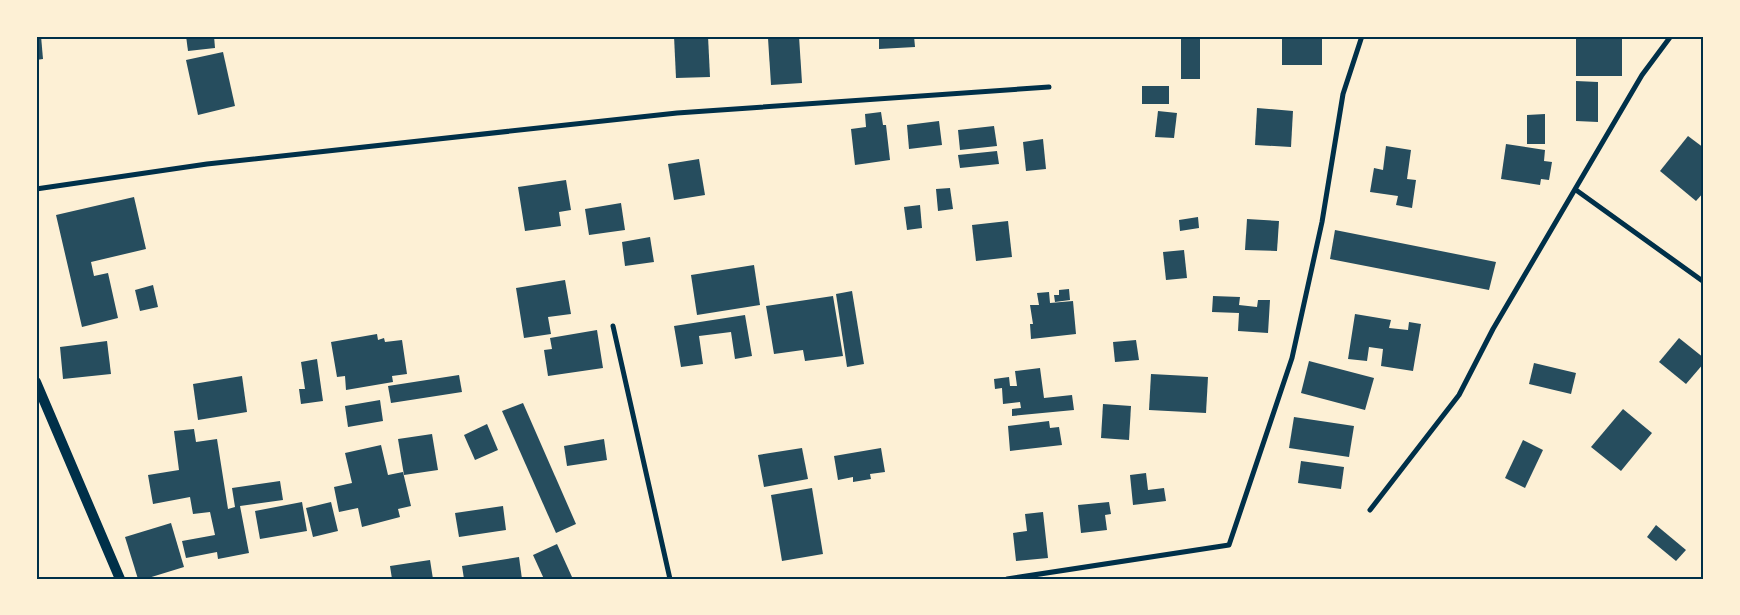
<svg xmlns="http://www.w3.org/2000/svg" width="1740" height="615" font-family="'IBM Plex Serif',serif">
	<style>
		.building { fill: #264d5e }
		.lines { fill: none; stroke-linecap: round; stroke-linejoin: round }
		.minor { stroke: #003049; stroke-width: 5 }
		.secondary { stroke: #003049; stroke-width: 10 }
		.neatline { fill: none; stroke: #003049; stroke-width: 2 }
	</style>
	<rect width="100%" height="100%" fill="#fdf0d5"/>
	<g class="building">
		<path d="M 36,36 L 41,36 L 43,59 L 36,60 Z"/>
		<path d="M 186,36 L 214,36 L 215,48 L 188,51 Z"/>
		<path d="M 674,36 L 708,36 L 710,77 L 676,78 Z"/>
		<path d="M 799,36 L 802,83 L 771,85 L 768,38 Z"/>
		<path d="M 879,36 L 914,36 L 915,47 L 879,49 Z"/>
		<rect x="1181" y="36" width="19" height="43"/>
		<path d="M 1322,36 L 1322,65 L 1282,65 L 1282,37 Z"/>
		<rect x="1576" y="36" width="46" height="40"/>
		<path d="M 223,52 L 235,106 L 198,115 L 186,60 Z"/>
		<path d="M 1576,81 L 1598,82 L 1598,122 L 1576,121 Z"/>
		<rect x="1142" y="86" width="27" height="18"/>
		<path d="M 1257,108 L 1293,111 L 1291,147 L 1255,145 Z"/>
		<path d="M 1158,111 L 1177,113 L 1174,138 L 1155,137 Z"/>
		<path d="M 881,112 L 883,125 L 886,125 L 890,160 L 855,165 L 851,129 L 866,127 L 865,114 Z"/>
		<path d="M 1545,114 L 1545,144 L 1527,144 L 1527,115 Z"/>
		<path d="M 939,121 L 942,145 L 909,149 L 907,125 Z"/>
		<path d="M 994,126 L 997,146 L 960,150 L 958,130 Z"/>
		<path d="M 1688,136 L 1704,148 L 1704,192 L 1696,201 L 1660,171 Z"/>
		<path d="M 1043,139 L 1046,169 L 1026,171 L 1023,142 Z"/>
		<path d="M 1506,144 L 1545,150 L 1544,161 L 1552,162 L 1549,180 L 1541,179 L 1540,185 L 1501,179 Z"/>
		<path d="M 1386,146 L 1411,150 L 1407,179 L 1416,180 L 1412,208 L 1396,205 L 1398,196 L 1370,192 L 1374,168 L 1383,170 Z"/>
		<path d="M 997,151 L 999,164 L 960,168 L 958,155 Z"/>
		<path d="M 699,159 L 705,195 L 674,200 L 668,164 Z"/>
		<path d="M 566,180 L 571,210 L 559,212 L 561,226 L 525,231 L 518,187 Z"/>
		<path d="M 950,188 L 953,209 L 938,211 L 936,189 Z"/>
		<path d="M 134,197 L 146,249 L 91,262 L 94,276 L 108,273 L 118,318 L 82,327 L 56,215 Z"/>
		<path d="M 621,203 L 625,230 L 589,235 L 585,209 Z"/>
		<path d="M 920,205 L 922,228 L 907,230 L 904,207 Z"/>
		<path d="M 1198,217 L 1199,228 L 1180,231 L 1179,220 Z"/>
		<path d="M 1247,219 L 1279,221 L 1277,251 L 1245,250 Z"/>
		<path d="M 1008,221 L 1012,257 L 976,261 L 972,225 Z"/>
		<path d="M 1335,230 L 1496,262 L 1489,290 L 1330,259 Z"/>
		<path d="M 650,237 L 654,262 L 625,266 L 622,242 Z"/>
		<path d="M 1184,250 L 1187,278 L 1166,280 L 1163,252 Z"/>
		<path d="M 754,265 L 760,305 L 697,315 L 691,275 Z"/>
		<path d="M 565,280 L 571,314 L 548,317 L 551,334 L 524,338 L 516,288 Z"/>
		<path d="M 153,285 L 158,307 L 140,311 L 135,290 Z"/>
		<path d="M 1069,289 L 1070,300 L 1055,302 L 1054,295 L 1059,295 L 1059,290 Z"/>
		<path d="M 852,291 L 864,364 L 847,367 L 836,294 Z"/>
		<path d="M 1049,292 L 1050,303 L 1073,301 L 1076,334 L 1031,339 L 1030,324 L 1033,324 L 1030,305 L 1039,305 L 1037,293 Z"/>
		<path d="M 833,296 L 843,356 L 805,361 L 803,350 L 774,354 L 766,306 Z"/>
		<path d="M 1213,296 L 1240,297 L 1239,305 L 1257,307 L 1258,300 L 1270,300 L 1268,333 L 1238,331 L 1239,313 L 1212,312 Z"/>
		<path d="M 1355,314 L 1391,320 L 1389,328 L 1408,330 L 1409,322 L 1421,324 L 1413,371 L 1381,366 L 1383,349 L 1369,347 L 1367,361 L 1348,359 Z"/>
		<path d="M 745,315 L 752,356 L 735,359 L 731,332 L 699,336 L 703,364 L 681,367 L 674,326 Z"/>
		<path d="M 597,330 L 603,368 L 548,376 L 544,350 L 552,349 L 550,338 Z"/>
		<path d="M 377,334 L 378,340 L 384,338 L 385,342 L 402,340 L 407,374 L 392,376 L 393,382 L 346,390 L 345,376 L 337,377 L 331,342 Z"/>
		<path d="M 1679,338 L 1704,358 L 1704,363 L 1686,384 L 1659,362 Z"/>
		<path d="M 1136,340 L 1139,360 L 1115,362 L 1113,342 Z"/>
		<path d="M 107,341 L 111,374 L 63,379 L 60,347 Z"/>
		<path d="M 317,359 L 323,401 L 301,404 L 299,389 L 305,389 L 301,362 Z"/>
		<path d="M 1309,361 L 1374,378 L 1365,410 L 1301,393 Z"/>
		<path d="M 1534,363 L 1576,373 L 1571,394 L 1529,384 Z"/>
		<path d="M 1040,368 L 1044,398 L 1072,395 L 1074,410 L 1012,416 L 1012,409 L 1021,408 L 1020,402 L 1003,404 L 1002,388 L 995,389 L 994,379 L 1009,377 L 1010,386 L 1017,386 L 1015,371 Z"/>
		<path d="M 1151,374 L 1208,377 L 1206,413 L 1149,410 Z"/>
		<path d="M 459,375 L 462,392 L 391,403 L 388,386 Z"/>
		<path d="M 242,376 L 247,412 L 198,420 L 193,384 Z"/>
		<path d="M 380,400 L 383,421 L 348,427 L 345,406 Z"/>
		<path d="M 523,403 L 576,524 L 556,533 L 502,411 Z"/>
		<path d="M 1103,404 L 1131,406 L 1129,440 L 1101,438 Z"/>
		<path d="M 1623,409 L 1652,433 L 1621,471 L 1591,447 Z"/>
		<path d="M 1294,417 L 1354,426 L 1349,457 L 1289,448 Z"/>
		<path d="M 1049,421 L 1050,428 L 1059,427 L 1062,445 L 1010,451 L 1008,426 Z"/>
		<path d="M 487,424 L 498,450 L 475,460 L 464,435 Z"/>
		<path d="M 194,429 L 196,442 L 217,439 L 228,509 L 235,507 L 232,488 L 280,481 L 283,500 L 240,506 L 249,553 L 218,559 L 217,552 L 186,558 L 182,541 L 215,535 L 210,512 L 193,514 L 190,497 L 153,504 L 148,475 L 179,470 L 174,431 Z"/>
		<path d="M 432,434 L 438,470 L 404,475 L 398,439 Z"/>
		<path d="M 604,439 L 607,460 L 567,466 L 564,446 Z"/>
		<path d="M 1523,440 L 1543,450 L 1525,488 L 1505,478 Z"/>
		<path d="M 381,445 L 388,475 L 403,472 L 411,506 L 398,509 L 400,517 L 362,527 L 358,508 L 339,512 L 334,487 L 352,483 L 345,453 Z"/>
		<path d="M 802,448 L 808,479 L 764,487 L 758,455 Z"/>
		<path d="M 881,448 L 885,472 L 870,474 L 871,479 L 853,482 L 853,477 L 838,480 L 834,456 Z"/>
		<path d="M 1301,461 L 1344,467 L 1341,489 L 1298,483 Z"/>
		<path d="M 1146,473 L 1148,490 L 1164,488 L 1166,501 L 1133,505 L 1130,475 Z"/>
		<path d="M 812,488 L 823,554 L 782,561 L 771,495 Z"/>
		<path d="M 302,502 L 307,531 L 260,539 L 255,511 Z"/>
		<path d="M 331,502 L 338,531 L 313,537 L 306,508 Z"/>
		<path d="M 1109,502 L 1111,514 L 1105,515 L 1107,530 L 1081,533 L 1078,505 Z"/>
		<path d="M 503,506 L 506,530 L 459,537 L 455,513 Z"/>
		<path d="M 1043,512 L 1048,558 L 1016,561 L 1013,533 L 1027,531 L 1025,514 Z"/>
		<path d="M 171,523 L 184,567 L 145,579 L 138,579 L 125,537 Z"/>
		<path d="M 1656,525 L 1686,550 L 1676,561 L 1647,537 Z"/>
		<path d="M 557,544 L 572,577 L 569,579 L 544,579 L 533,555 Z"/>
		<path d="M 519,557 L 522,579 L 464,579 L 462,566 Z"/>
		<path d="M 430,560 L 433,579 L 392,579 L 390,566 Z"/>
	</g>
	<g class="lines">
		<g class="minor">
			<path d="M 36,189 L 207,164 L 677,113 L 1049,87"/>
			<path d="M 1576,190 L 1704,282"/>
			<path d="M 613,326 L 670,579"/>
			<path d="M 1370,510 L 1459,395 L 1493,329 L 1642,75 L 1671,36"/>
			<path d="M 1007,579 L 1229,545 L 1292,358 L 1322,222 L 1343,94 L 1362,36"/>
		</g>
		<path class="secondary" d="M 36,382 L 120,579"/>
	</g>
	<rect width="1740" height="615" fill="none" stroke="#fdf0d5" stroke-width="75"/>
	<rect x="38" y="38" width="1664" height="540" class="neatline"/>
</svg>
